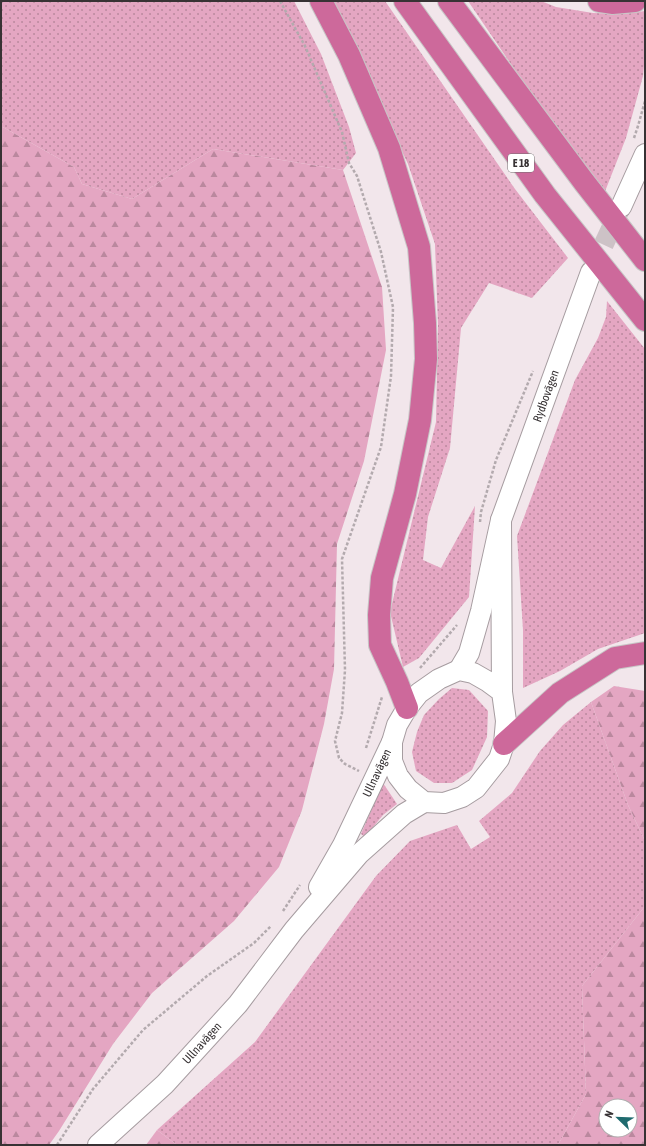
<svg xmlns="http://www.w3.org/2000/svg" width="646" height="1146" font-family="'Asap Condensed',sans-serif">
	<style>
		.grass { fill: url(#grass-dots) }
		.forest { fill: url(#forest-firs); fill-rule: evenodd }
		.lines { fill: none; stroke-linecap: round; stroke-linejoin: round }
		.minor-tunnel { stroke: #cdc2c6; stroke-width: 20; stroke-dasharray: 20 10; stroke-linecap: butt }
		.minor-casing { stroke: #a69ca0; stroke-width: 22 }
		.highway-casing { stroke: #c7c6c6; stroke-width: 24 }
		.path { stroke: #b3aaae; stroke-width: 2.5; stroke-dasharray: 3 2; stroke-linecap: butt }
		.minor { stroke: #fff; stroke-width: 20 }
		.highway { stroke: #cd699b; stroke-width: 22 }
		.labels { text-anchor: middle; stroke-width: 3.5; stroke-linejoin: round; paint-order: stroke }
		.shield { fill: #fff; stroke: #737071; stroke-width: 1 }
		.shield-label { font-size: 11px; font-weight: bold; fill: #373234 }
		.street-label { font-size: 12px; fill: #373234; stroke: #fff }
	</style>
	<defs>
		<pattern id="grass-dots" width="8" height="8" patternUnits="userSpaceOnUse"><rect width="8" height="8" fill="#e4a6c2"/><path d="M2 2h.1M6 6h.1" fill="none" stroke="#ba889e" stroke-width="1.8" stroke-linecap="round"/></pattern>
		<pattern id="forest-firs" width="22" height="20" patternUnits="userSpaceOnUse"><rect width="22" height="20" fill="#e4a6c2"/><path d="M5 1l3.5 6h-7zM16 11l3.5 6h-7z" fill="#ba889e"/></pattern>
	</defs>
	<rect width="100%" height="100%" fill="#f2e6eb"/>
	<g class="grass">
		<path d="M 1,1 L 294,1 L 321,54 L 349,127 L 356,153 L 343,170 L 213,149 L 132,199 L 82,184 L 74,167 L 1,126 Z"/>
		<path d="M 330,1 L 385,1 L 515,189 L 568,258 L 532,298 L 489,283 L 461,328 L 450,448 L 428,517 L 423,560 L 441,568 L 475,506 L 469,597 L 419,658 L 403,667 L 390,612 L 436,422 L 438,325 L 435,244 L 408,164 Z"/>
		<path d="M 468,1 L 541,1 L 556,7 L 593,13 L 623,14 L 645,11 L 645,55 L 643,76 L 626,138 L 604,194 L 545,114 Z"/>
		<path d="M 607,301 L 645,349 L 645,633 L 598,649 L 560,671 L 523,688 L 523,630 L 517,536 L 575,380 L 598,338 L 606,317 Z"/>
		<path d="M 452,688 L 469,690 L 488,711 L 487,737 L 472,770 L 452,783 L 434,783 L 416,771 L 412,752 L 417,732 L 424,715 L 439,699 Z"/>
		<path d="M 591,702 L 628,805 L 645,841 L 645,906 L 582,986 L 586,1094 L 558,1145 L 177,1145 L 157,1130 L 255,1042 L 376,876 L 410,841 L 457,825 L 471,849 L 490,837 L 479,821 L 512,793 L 540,751 L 563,725 Z"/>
		<path d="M 383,783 L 397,804 L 383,815 L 365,837 L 361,834 Z"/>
	</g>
	<g class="forest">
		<path d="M 1,126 L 74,167 L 82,184 L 132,199 L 213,149 L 343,170 L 382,287 L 386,350 L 364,461 L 337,544 L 334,669 L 324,724 L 302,810 L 279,867 L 234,921 L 152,993 L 113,1044 L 59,1131 L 49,1145 L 1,1145 Z"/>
		<path d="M 614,686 L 645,691 L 645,841 L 628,805 L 591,702 Z"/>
		<path d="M 645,906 L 645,1145 L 558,1145 L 586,1094 L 582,986 ZM 606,1106 L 630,1106 L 630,1130 L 606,1130 Z"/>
		<path d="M 157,1130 L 177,1145 L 146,1145 Z"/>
	</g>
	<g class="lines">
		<path class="minor-tunnel" d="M 591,272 L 621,207"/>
		<g class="minor-casing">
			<g id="minor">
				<path d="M 621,207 L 645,154"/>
				<path d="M 501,520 L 502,692 L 506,721 L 504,744 L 499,759 L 476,788 L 462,797 L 444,803 L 424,802 L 408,789 L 398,776 L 392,761 L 392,742 L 397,725 L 407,708 L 419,693 L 439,679 L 459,670 L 473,673 L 487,681 L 502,692"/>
				<path d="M 459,670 L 469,653 L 481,611 L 501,520 L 591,272"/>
				<path d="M 319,887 L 343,845 L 392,742"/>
				<path d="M 98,1145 L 165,1084 L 238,1004 L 294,930 L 359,854 L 404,814 L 424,802"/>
			</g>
		</g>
		<g class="highway-casing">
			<g id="highway">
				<path d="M 321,1 L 349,55 L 389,148 L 419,247 L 425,323 L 426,359 L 420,420 L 405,494 L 382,578 L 379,615 L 380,645 L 397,682 L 407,708"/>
				<path d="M 405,1 L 545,195 L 645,320"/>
				<path d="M 449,1 L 584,182 L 645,260"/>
				<path d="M 599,1 L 612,3 L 635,1"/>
				<path d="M 504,744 L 560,693 L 615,658 L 645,653"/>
			</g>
		</g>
		<g class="path">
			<path d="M 280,1 L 305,46 L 342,132 L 349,163 L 357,176 L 381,252 L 393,307 L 391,376 L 381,447 L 342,559 L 345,670 L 342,713 L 335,741 L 339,758 L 345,764 L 359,771"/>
			<path d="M 634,138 L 638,126 L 645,101"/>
			<path d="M 480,522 L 481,512 L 496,460 L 533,371"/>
			<path d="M 420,668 L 457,625"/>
			<path d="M 366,748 L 382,697"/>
			<path d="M 283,911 L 300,885"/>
			<path d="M 57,1145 L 93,1089 L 143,1030 L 207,976 L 254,943 L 271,926"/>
		</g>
		<use href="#minor" class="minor"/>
		<use href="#highway" class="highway"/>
	</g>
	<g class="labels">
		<rect class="shield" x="508" y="154" width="26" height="18" rx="3"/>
		<g class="shield-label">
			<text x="521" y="167">E 18</text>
		</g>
		<g class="street-label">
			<text transform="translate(546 396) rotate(-70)" y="4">Rydbovägen</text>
			<text transform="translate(377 773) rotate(-65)" y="4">Ullnavägen</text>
			<text transform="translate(202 1043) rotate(-48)" y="4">Ullnavägen</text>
		</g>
	</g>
	<rect width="646" height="1146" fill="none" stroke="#373234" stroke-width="4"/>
	<g transform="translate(618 1118) rotate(293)"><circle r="19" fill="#ffffff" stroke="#afadae"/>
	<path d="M0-3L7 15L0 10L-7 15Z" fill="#1f6b6f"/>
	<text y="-6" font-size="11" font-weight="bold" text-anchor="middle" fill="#373234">N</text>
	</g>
</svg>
